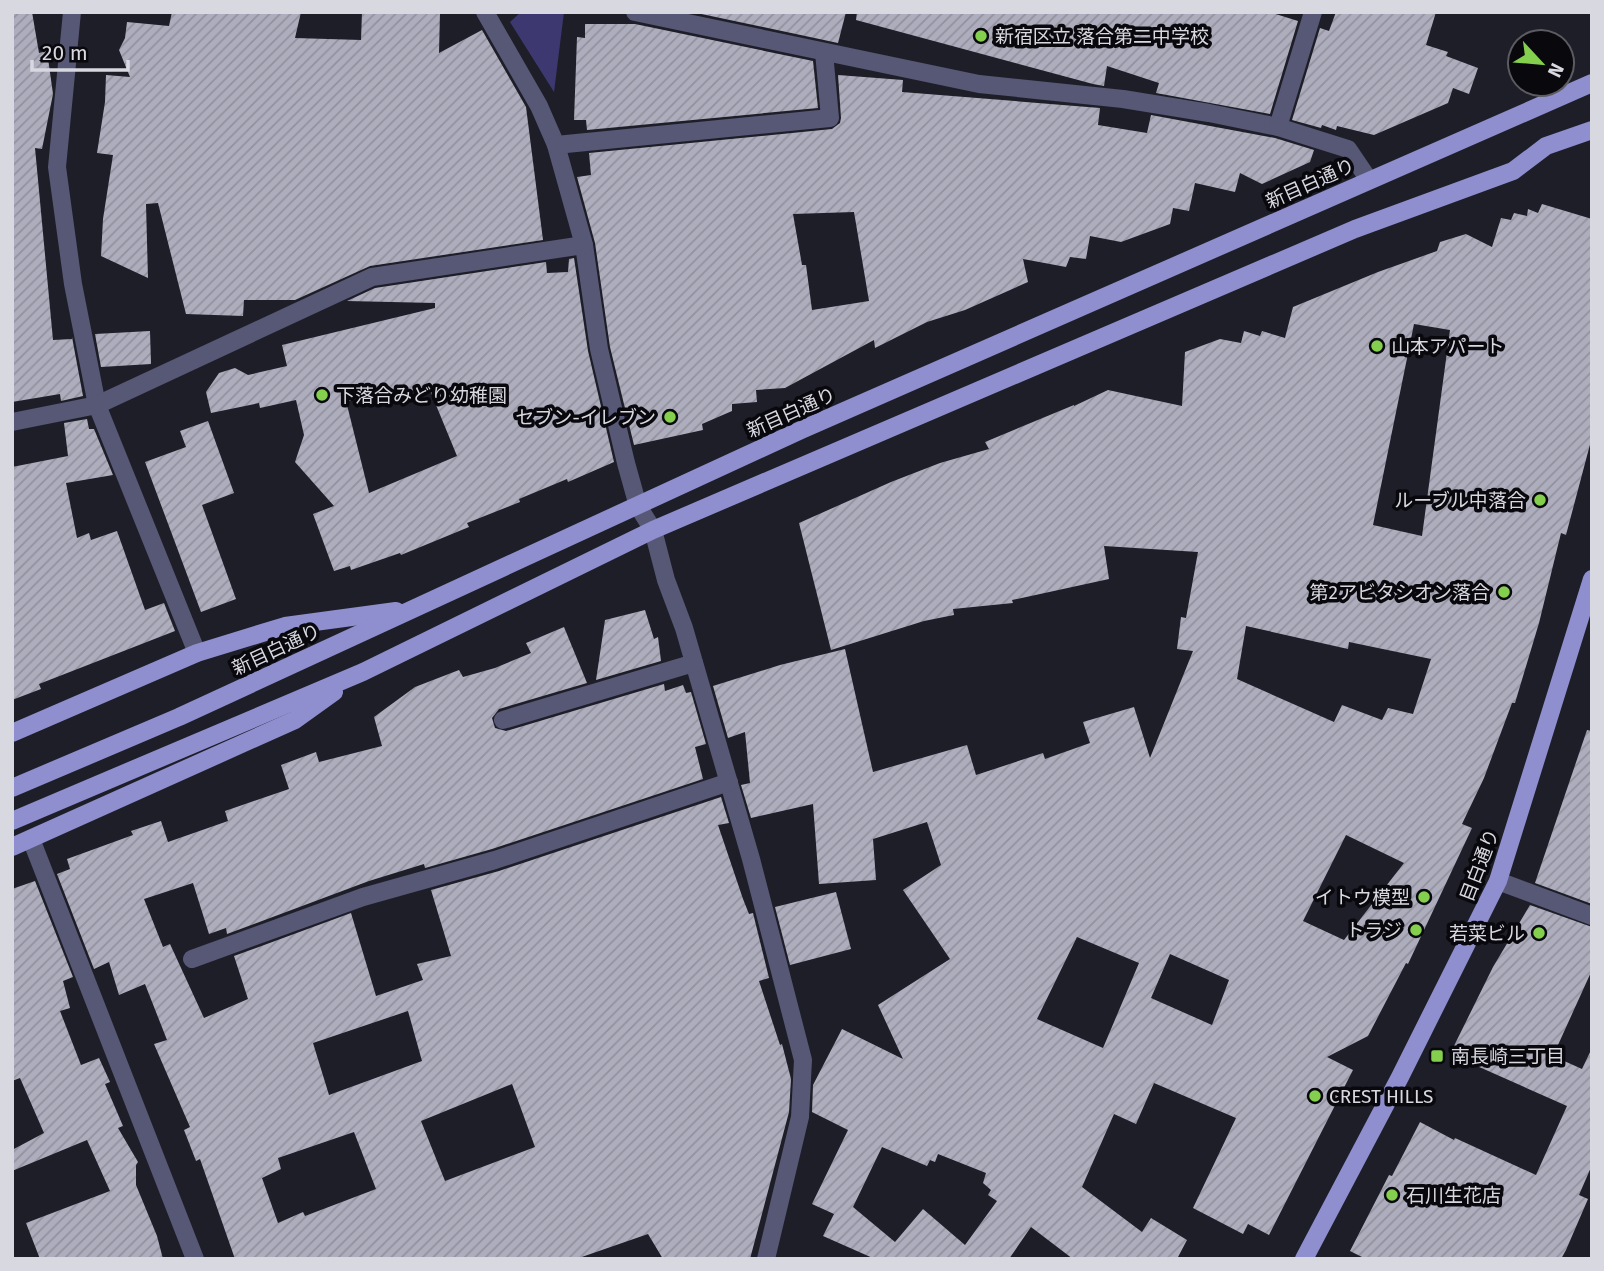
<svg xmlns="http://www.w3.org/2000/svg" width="1604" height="1271" font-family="'Fira Sans','Noto Sans JP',sans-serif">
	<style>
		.park { fill: #3d3970 }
		.building { fill: url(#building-hatch); fill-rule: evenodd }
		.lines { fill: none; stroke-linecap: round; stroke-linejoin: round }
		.minor { stroke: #575776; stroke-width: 18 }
		.major { stroke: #8f8ece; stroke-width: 18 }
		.poi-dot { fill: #84cf4d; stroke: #08080d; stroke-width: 2.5 }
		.labels { text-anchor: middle; stroke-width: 7; stroke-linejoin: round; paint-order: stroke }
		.poi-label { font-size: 19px; fill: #d8d8e0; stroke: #08080d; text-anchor: start }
		.street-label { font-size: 19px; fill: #d8d8e0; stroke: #08080d }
	</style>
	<defs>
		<pattern id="building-hatch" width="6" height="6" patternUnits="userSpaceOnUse" patternTransform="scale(1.75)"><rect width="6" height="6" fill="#adadbd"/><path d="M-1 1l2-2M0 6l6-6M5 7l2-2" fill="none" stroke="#92929e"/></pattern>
	</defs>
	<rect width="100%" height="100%" fill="#1e1e29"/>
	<path class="park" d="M 521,12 L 564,12 L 554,92 L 510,22 Z"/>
	<g class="building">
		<path d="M 12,12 L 32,12 L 39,53 L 47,51 L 53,94 L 42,149 L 35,148 L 53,340 L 72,339 L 72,337 L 83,396 L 61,401 L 60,394 L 12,402 Z"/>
		<path d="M 172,12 L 301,12 L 295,38 L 361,40 L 362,12 L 440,12 L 439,53 L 482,30 L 526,107 L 543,240 L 370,266 L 295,300 L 244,300 L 243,316 L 186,314 L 158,203 L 146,204 L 148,278 L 101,256 L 103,219 L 113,155 L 97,153 L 105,102 L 106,75 L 130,77 L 119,50 L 125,38 L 127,22 L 169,26 Z"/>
		<path d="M 692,12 L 846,12 L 838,43 Z"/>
		<path d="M 857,12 L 1269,12 L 1298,21 L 1270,114 L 1156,93 L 1159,83 L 1107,66 L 1104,86 L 1093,84 L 856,20 Z"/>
		<path d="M 1336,12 L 1436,12 L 1426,45 L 1448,52 L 1446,56 L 1478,68 L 1469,94 L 1453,88 L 1448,103 L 1374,135 L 1337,126 L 1336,130 L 1322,125 L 1321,128 L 1292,120 L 1320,28 L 1329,31 Z"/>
		<path d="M 585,24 L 635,24 L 813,61 L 818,108 L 587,130 L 586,120 L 574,120 L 577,37 L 585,38 Z"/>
		<path d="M 838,75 L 903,80 L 902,92 L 1100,108 L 1098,125 L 1147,133 L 1151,115 L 1275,138 L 1314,150 L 1310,162 L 1262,184 L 1240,173 L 1235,192 L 1195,183 L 1189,211 L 1173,208 L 1170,224 L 1121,242 L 1090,236 L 1086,259 L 1070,257 L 1066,267 L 1023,259 L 1028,282 L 965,310 L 927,322 L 875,348 L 874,340 L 785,388 L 756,390 L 757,402 L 732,404 L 732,411 L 702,424 L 703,430 L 634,445 L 610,347 L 595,243 L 577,177 L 591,175 L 589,153 L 832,129 L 840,123 L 841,118 ZM 854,212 L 869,301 L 812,310 L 806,265 L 802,265 L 793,214 Z"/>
		<path d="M 1542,204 L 1592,219 L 1592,437 L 1566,535 L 1561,533 L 1539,623 L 1515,703 L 1512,703 L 1484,778 L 1462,824 L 1472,828 L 1408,964 L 1406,963 L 1368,1036 L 1327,1057 L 1353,1070 L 1269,1235 L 1248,1224 L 1243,1234 L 1193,1208 L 1236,1118 L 1154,1083 L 1136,1124 L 1114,1114 L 1082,1187 L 1142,1232 L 1151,1218 L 1187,1240 L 1177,1259 L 1073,1259 L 1031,1227 L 1009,1259 L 875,1259 L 823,1236 L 834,1214 L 812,1204 L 848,1130 L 812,1112 L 813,1085 L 842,1029 L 903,1059 L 878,1005 L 950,959 L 903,890 L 941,865 L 927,822 L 873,839 L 876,880 L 819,884 L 813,804 L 751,818 L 741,785 L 750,783 L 745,732 L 728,738 L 713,686 L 780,665 L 845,649 L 873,772 L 967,745 L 976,775 L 1043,753 L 1045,759 L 1090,743 L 1083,722 L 1134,707 L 1150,758 L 1193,651 L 1177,649 L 1181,617 L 1186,618 L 1198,552 L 1104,546 L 1109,579 L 1012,600 L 1013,603 L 953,609 L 954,615 L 924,621 L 831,650 L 799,523 L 891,482 L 940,463 L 989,449 L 985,442 L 1074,405 L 1074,406 L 1108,390 L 1182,406 L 1185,352 L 1220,339 L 1241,343 L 1244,331 L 1260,336 L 1262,331 L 1285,338 L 1293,307 L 1378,272 L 1437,251 L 1440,242 L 1466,234 L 1492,247 L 1501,218 L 1511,220 L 1514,213 L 1527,216 L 1528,209 L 1538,213 ZM 1414,324 L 1450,330 L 1422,536 L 1373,525 ZM 1246,626 L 1348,649 L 1349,642 L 1431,659 L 1413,714 L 1388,708 L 1382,720 L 1342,705 L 1334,722 L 1237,679 ZM 1346,835 L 1404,863 L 1344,940 L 1303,921 ZM 1077,937 L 1139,963 L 1103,1048 L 1037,1019 ZM 1170,954 L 1229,980 L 1212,1025 L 1151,998 ZM 882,1147 L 927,1166 L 930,1160 L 935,1162 L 938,1154 L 986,1173 L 983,1183 L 991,1190 L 988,1195 L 997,1201 L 965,1245 L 923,1209 L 895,1242 L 853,1207 Z"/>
		<path d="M 574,258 L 588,351 L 614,462 L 568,482 L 567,479 L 519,499 L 520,502 L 467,523 L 469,527 L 401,555 L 400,553 L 351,570 L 350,566 L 334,571 L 313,514 L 334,506 L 295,462 L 304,435 L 296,400 L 260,408 L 259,403 L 211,413 L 206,392 L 219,373 L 235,368 L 248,375 L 287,366 L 282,345 L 435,308 L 435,303 L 347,301 L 375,288 L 546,262 L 547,273 L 568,272 L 569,259 ZM 429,388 L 457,456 L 369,493 L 346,401 L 386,398 L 386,394 Z"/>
		<path d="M 150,331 L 151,364 L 101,367 L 95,334 Z"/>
		<path d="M 87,419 L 89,429 L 94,429 L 113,475 L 66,483 L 77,538 L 89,533 L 91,540 L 117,531 L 145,610 L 164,603 L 175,631 L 39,684 L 41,689 L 12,700 L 12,467 L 68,456 L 64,423 Z"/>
		<path d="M 208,421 L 234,493 L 202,505 L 236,599 L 201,612 L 145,462 L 186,447 L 180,431 Z"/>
		<path d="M 645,610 L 654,639 L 658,637 L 661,661 L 596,680 L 605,620 Z"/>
		<path d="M 564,627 L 587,683 L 499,709 L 492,718 L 495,728 L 506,731 L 664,684 L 665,691 L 683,685 L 686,693 L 691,692 L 706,744 L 695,747 L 703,779 L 492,849 L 425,868 L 424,864 L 369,881 L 227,934 L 226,928 L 209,934 L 193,883 L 144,899 L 163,947 L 170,944 L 204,1018 L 248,999 L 234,956 L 351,913 L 376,996 L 423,980 L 417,964 L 451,956 L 431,890 L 499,871 L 721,797 L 729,823 L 718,825 L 743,899 L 749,914 L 753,913 L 769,978 L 759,981 L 780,1045 L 782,1044 L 791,1079 L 789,1112 L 750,1259 L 663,1259 L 648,1234 L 576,1259 L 235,1259 L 200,1159 L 196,1161 L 184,1130 L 190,1127 L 154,1044 L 167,1040 L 145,984 L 119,995 L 109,962 L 94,969 L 57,874 L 70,869 L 67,859 L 133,835 L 131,831 L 161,821 L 168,842 L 228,821 L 225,811 L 289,789 L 281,765 L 316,752 L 319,762 L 382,746 L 374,717 L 415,687 L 459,670 L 463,677 L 495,668 L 531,653 L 526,643 ZM 408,1011 L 422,1061 L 329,1095 L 313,1043 ZM 512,1084 L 535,1147 L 445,1181 L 421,1121 ZM 354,1132 L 376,1189 L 305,1216 L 303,1212 L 278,1223 L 262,1178 L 281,1169 L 278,1158 Z"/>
		<path d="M 1587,730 L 1592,731 L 1592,904 L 1535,883 Z"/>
		<path d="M 35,881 L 73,977 L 63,981 L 70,1008 L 60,1011 L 81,1065 L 99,1058 L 110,1082 L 105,1084 L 123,1126 L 118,1128 L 138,1162 L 136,1165 L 136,1185 L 157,1236 L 163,1259 L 40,1259 L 26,1223 L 110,1191 L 87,1140 L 12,1171 L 12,1150 L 44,1133 L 20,1078 L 12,1081 L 12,889 Z"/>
		<path d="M 836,892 L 851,949 L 790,965 L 775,907 Z"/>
		<path d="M 1530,905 L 1592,927 L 1592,970 L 1553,1056 L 1582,1069 L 1592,1048 L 1592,1165 L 1579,1195 L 1588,1199 L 1566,1250 L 1561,1259 L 1366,1259 L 1350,1251 L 1389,1175 L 1392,1176 L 1420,1122 L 1454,1140 L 1455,1138 L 1536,1175 L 1567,1106 L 1450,1054 L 1493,967 Z"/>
	</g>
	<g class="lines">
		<g class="minor">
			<path d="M 72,12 L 57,167 L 73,284 L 97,405 L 197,653"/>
			<path d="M 485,12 L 539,106 L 556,145 L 584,245 L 599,349 L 626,463 L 638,506 L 653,530 L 666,580 L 684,628 L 751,859 L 803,1060 L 800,1117 L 766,1259"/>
			<path d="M 635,12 L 979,84 L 1123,99 L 1209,113 L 1278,127 L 1348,149 L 1369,180"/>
			<path d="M 1278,127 L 1313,12"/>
			<path d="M 556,145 L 830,118 L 824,52"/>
			<path d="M 12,422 L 97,405 L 372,277 L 584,245"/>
			<path d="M 503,720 L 694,663"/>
			<path d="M 31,839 L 195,1259"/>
			<path d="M 1498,881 L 1592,916"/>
			<path d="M 192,959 L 363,897 L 495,860 L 729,782"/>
		</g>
		<g class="major">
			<path d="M 12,733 L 197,653 L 285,626 L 396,611"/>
			<path d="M 12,788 L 179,717 L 801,430 L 1592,83"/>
			<path d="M 12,821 L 363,672 L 653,530 L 1355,229 L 1513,171 L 1546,146 L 1592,130"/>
			<path d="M 12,847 L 295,720 L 334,692"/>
			<path d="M 1304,1259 L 1400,1077 L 1498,881 L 1592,579"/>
		</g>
	</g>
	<g class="poi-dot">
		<circle cx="981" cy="36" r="7"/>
		<circle cx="1377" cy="346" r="7"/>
		<circle cx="322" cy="395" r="7"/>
		<circle cx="670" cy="417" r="7"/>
		<circle cx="1540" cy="500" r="7"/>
		<circle cx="1504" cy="592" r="7"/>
		<circle cx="1424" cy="897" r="7"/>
		<circle cx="1416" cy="930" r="7"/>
		<circle cx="1539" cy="933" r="7"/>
		<rect x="1430" y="1049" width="14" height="14" rx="3.5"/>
		<circle cx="1315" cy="1096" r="7"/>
		<circle cx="1392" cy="1195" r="7"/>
	</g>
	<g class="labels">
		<g class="poi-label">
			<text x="995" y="43">新宿区立 落合第二中学校</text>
			<text x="1391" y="353">山本アパート</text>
			<text x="336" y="402">下落合みどり幼稚園</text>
			<text x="656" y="424" text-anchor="end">セブン-イレブン</text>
			<text x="1526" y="507" text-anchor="end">ルーブル中落合</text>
			<text x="1490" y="599" text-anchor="end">第2アビタシオン落合</text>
			<text x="1410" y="904" text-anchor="end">イトウ模型</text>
			<text x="1402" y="937" text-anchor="end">トラジ</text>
			<text x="1525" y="940" text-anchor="end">若菜ビル</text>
			<text x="1451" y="1063">南長崎三丁目</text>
			<text x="1329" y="1103">CREST HILLS</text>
			<text x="1406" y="1202">石川生花店</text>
		</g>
		<g class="street-label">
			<text transform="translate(1310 183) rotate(-24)" y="7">新目白通り</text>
			<text transform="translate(791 412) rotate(-24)" y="7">新目白通り</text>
			<text transform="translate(276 649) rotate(-25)" y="7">新目白通り</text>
			<text transform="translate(1479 865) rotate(-69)" y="7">目白通り</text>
		</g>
	</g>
	<rect width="1604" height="1271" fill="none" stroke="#d8d8e0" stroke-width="28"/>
	<g transform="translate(1541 63) rotate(116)"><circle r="33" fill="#08080d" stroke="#5b5b61" stroke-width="2"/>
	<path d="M0-5L12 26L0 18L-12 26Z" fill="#84cf4d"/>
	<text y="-10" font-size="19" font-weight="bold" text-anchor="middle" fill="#d8d8e0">N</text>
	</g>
	<path d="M32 60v10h96v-10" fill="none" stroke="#d8d8e0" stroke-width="3.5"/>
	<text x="42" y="60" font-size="21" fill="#d8d8e0" stroke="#08080d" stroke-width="5" paint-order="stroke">20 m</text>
</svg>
